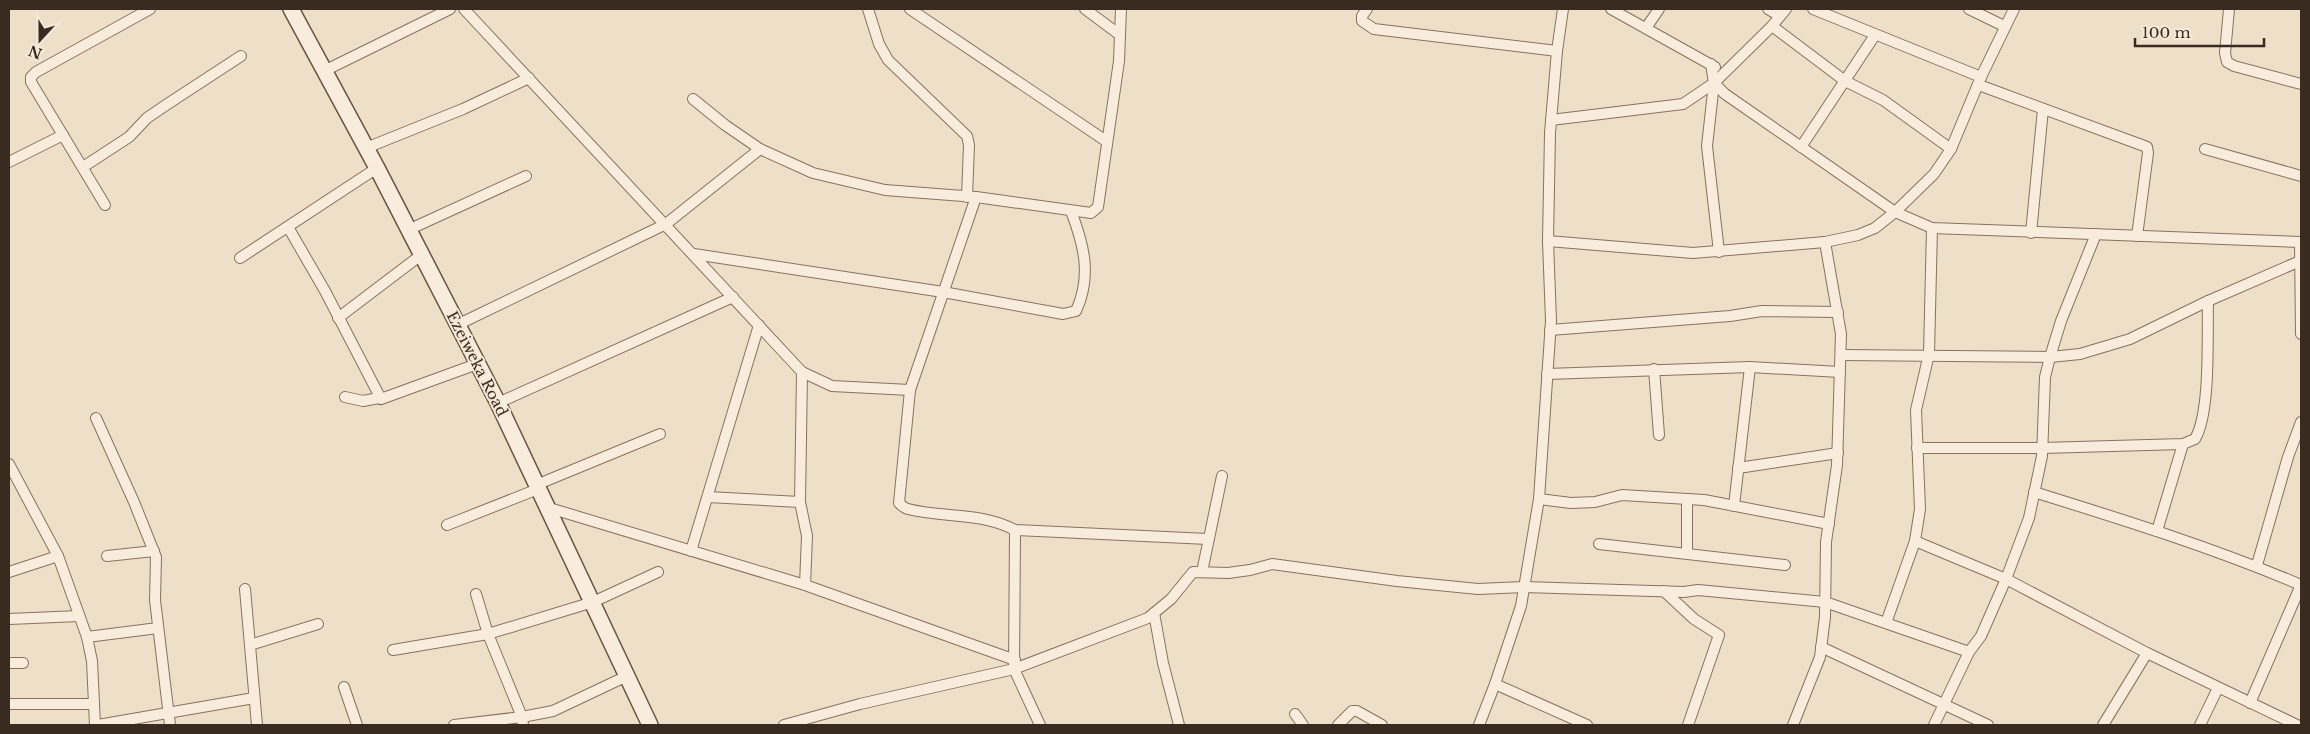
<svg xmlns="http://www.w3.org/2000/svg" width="2310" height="734" font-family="'Libre Baskerville',serif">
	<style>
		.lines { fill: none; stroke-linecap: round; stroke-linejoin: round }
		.minor-casing { stroke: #89715e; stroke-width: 12 }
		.secondary-casing { stroke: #6b5341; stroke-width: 18 }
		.minor { stroke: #f8eddc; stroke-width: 10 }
		.secondary { stroke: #f8eddc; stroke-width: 15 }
		.labels { text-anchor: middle; stroke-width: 4; stroke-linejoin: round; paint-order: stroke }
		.street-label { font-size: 15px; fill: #3a2b21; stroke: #f5ead8 }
	</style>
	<rect width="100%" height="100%" fill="#eddfc8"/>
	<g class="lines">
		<g class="minor-casing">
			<g id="minor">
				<path d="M 464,9 L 802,372 L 832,386 L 910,390"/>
				<path d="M 868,9 L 879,44 L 888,60 L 967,136 L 969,145 L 967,197"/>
				<path d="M 910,9 L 1106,141"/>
				<path d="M 1085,9 L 1120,35"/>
				<path d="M 1367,9 L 1362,16 L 1362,21 L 1374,29 L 1557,51"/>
				<path d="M 1611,9 L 1715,67"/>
				<path d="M 1768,9 L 1780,16"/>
				<path d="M 1813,9 L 1981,77"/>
				<path d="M 1969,9 L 2004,26"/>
				<path d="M 2229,9 L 2225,53 L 2227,62 L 2234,66 L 2301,84"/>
				<path d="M 1772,26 L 1845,81 L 1883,100 L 1951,149"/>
				<path d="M 1646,28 L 1659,9"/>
				<path d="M 1711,64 L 1714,83 L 1707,146 L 1719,252"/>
				<path d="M 324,71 L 450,9"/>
				<path d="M 1714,83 L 1725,94 L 1895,212 L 1932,228 L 2301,242"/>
				<path d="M 1979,85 L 2147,147 L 2148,153 L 2137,236"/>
				<path d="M 693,99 L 725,125 L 760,149 L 813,173 L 885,190 L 976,197 L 1091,213 L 1098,207 L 1119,61 L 1121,9"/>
				<path d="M 1551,120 L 1683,104 L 1714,83 L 1772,26 L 1786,9"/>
				<path d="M 1801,147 L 1875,35"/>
				<path d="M 366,148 L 463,109 L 529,78"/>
				<path d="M 2205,149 L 2301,176"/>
				<path d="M 9,162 L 63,135"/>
				<path d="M 83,167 L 129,137 L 147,118 L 166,105 L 241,56"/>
				<path d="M 976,197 L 910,390 L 899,503 C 902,506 904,508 908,509 C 943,518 982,512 1015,530 L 1208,539"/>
				<path d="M 105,205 L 31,82 L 31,77 L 36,72 L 150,9"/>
				<path d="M 288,227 L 325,291 L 381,399 L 477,364"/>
				<path d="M 408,230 L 526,176"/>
				<path d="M 2031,233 L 2043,109"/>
				<path d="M 1548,241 L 1693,253 L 1825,242 L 1858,235 L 1875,228 L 1895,212 L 1934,174 L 1951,149 L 1981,77 L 2014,9"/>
				<path d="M 2300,242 L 2301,334"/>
				<path d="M 694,254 L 943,292 L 1063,314 L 1076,311 C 1092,276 1084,245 1071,211"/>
				<path d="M 240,258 L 377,168"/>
				<path d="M 338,318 L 421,255"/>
				<path d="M 457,325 L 666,224 L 760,149"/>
				<path d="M 1550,330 L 1730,316 L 1762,311 L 1838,312"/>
				<path d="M 1841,355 L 2050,357 L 2080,354 L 2130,339 L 2208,301 L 2300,261"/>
				<path d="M 1654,369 L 1659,435"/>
				<path d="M 802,372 L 800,502 L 807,536 L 805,585"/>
				<path d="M 1547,374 L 1750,367 L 1840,372"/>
				<path d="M 345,397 L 363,401 L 379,398"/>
				<path d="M 498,403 L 733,297"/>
				<path d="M 96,418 L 134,502 L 156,557 L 155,600 L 170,725"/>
				<path d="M 1917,448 L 2042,448 L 2183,444 L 2195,439 C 2211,412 2207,335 2208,301"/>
				<path d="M 9,464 L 58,556 L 87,637 L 92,661 L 95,725"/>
				<path d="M 1738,468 L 1838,453"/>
				<path d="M 536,485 L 660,434"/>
				<path d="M 2034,492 C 2124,520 2214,548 2301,585"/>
				<path d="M 708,497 L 800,502"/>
				<path d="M 1539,499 L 1571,503 L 1595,502 L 1622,495 L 1704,500 L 1829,524"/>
				<path d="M 1734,506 L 1750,367"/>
				<path d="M 546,507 L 805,585 L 1015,660"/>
				<path d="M 447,525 L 538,489"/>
				<path d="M 1015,530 L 1014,669 L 1148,618 L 1171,599 L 1193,572 L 1228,573 L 1250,570 L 1272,564 L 1397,581 L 1478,589 L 1524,587 L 1684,592 L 1698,590 L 1825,602 L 1969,652"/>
				<path d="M 2157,531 L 2183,444"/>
				<path d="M 1915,541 L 2006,579 L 2147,653 L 2297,725"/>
				<path d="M 1599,544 L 1785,565"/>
				<path d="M 691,551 L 759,325"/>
				<path d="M 1687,553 L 1687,499"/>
				<path d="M 107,556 L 154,551"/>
				<path d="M 2257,565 L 2288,457 L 2301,422"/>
				<path d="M 9,572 L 58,556"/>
				<path d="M 1202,572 L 1222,476"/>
				<path d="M 245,589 L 257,725"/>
				<path d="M 1664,591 L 1694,619 L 1719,635 L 1688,725"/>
				<path d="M 1154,613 L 1163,663 L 1179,725"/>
				<path d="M 9,619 L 79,616"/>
				<path d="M 1886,623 L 1915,541 L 1920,509 L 1916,410 L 1929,354 L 1932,228"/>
				<path d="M 87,637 L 158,628"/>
				<path d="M 250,645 L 318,624"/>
				<path d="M 1821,647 L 1988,725"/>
				<path d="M 393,650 L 488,634 L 593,602 L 658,572"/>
				<path d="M 9,663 L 23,663"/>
				<path d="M 1495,684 L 1587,725"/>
				<path d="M 344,687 L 357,725"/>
				<path d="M 2250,703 L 2301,585"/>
				<path d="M 9,704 L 94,704"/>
				<path d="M 1295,714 L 1303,725"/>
				<path d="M 98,725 L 254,698"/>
				<path d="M 454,725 L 522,717 L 488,634 L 476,594"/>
				<path d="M 523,725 L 522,717 L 553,711 L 627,676"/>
				<path d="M 784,725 L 860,704 L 1014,669 L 1040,725"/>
				<path d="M 1338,725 L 1352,711 L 1357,711 L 1382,725"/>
				<path d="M 1479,725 L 1495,684 L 1521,606 L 1539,499 L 1551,321 L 1548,241 L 1550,133 L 1557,51 L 1563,9"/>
				<path d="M 1793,725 L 1820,657 L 1825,617 L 1826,542 L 1837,465 L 1841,334 L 1825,242"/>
				<path d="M 1934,725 L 1969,652 L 1981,636 L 2006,579 L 2029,518 L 2042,456 L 2045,377 L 2050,357 L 2061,321 L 2096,234"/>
				<path d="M 2103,725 L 2147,653"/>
				<path d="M 2200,725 L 2218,688"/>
			</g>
		</g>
		<g class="secondary-casing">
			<path id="secondary" d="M 291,9 L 377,168 L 498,403 L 650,725"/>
		</g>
		<use href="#minor" class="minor"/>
		<use href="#secondary" class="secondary"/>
	</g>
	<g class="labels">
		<g class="street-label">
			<text transform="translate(477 364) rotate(63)" y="5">Ezeiweka Road</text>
		</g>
	</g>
	<rect width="2310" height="734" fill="none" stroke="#3a2b21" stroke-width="20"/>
	<g transform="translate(40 40) rotate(201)" stroke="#f5ead8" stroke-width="4" paint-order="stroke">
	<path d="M0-4L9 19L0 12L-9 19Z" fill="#3a2b21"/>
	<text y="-8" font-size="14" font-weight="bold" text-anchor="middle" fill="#3a2b21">N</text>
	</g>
	<path d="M2135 38v8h129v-8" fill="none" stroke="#3a2b21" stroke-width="2.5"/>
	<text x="2142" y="38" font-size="15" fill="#3a2b21" stroke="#f5ead8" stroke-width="4" paint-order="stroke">100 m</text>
</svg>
